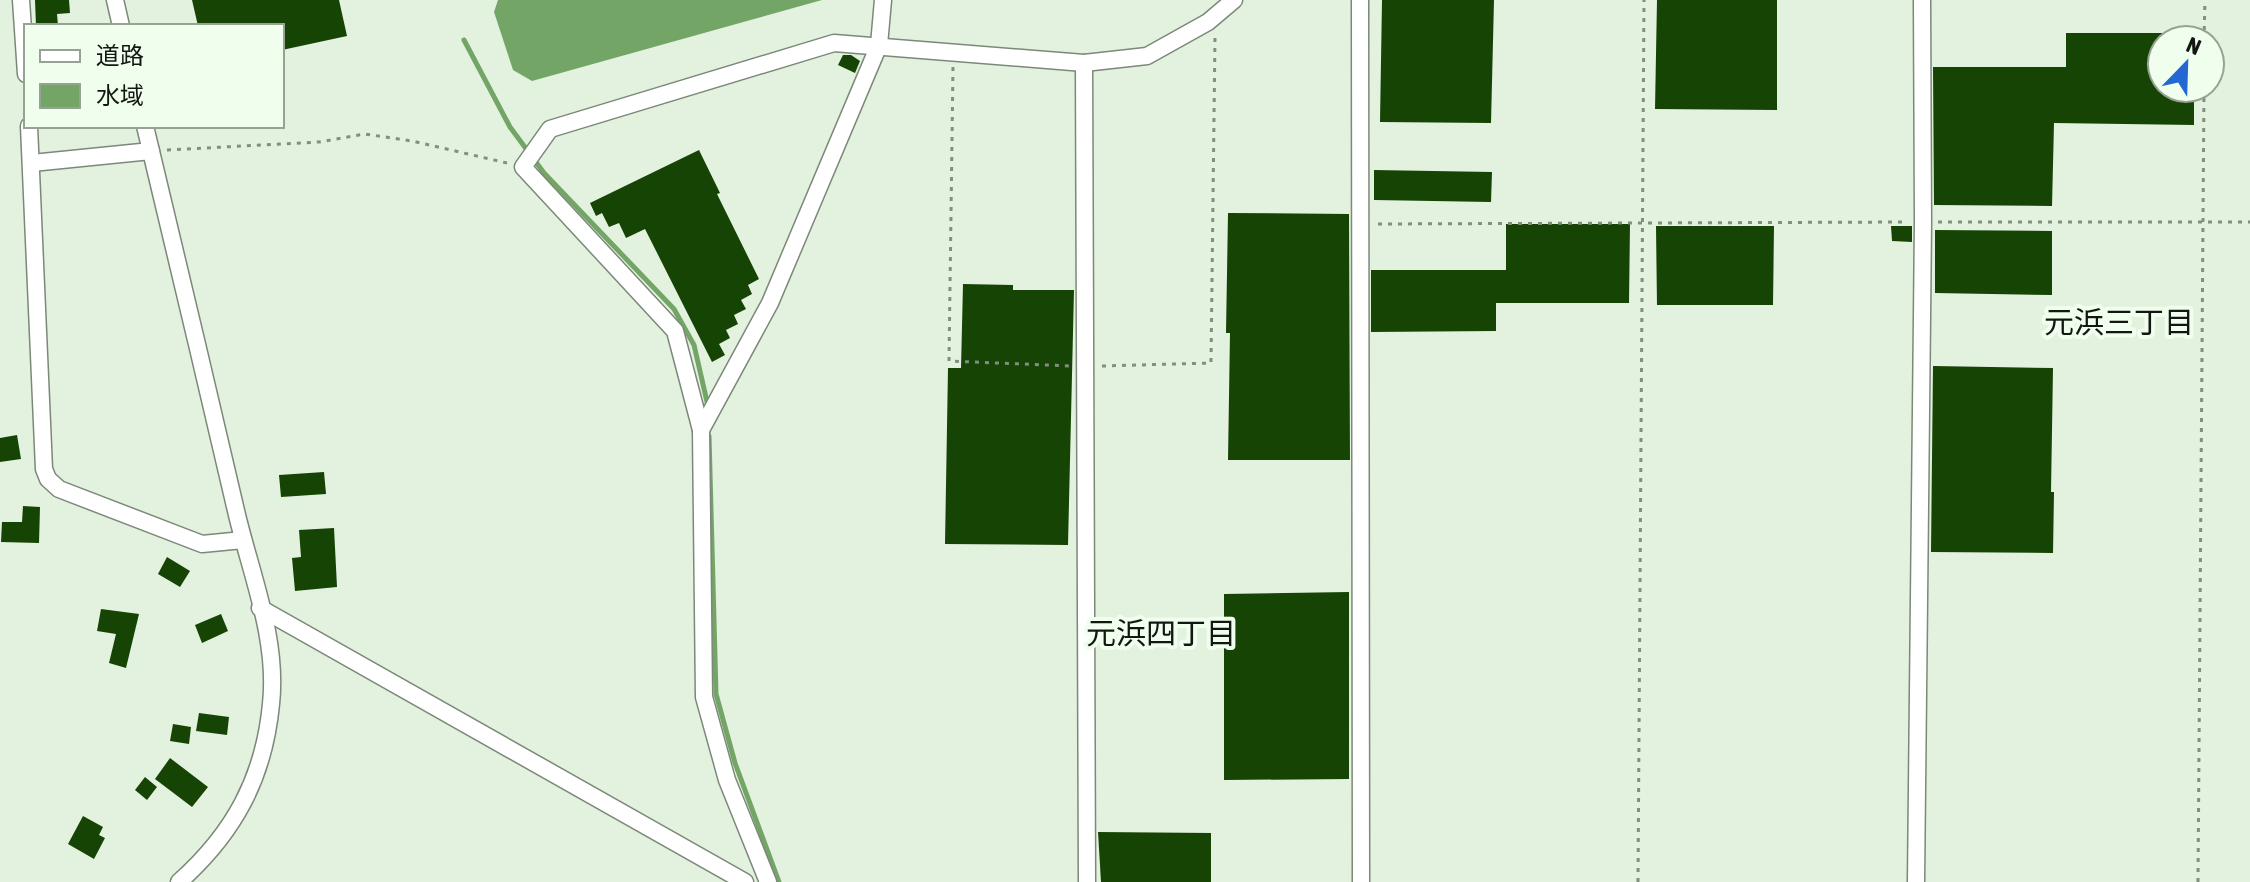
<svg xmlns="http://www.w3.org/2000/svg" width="2250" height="882" font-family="'Asap Condensed','Noto Sans JP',sans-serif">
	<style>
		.water { fill: #73a566 }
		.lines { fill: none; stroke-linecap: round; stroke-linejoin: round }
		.stream { stroke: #73a566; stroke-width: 5 }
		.building { fill: #164404 }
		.minor-casing { stroke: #7c8879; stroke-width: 19 }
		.path { stroke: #838d81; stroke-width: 3; stroke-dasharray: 4 6; stroke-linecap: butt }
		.minor { stroke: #fff; stroke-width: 16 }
		.labels { text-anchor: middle; stroke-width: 8; stroke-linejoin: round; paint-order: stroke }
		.neighbourhood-label { font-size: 30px; fill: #121711; stroke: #f0feed }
	</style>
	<rect width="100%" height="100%" fill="#e3f1df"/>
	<path class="water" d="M 498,0 L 822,0 L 532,81 L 513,70 L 494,12 Z"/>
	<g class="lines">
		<g class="stream">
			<path d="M 464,40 L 510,127 L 544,173 L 674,309 L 694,345 L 708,406"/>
			<path d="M 709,436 L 716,694 L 735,763 L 779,882"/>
		</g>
	</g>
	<g class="building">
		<path d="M 35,0 L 69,0 L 70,13 L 57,14 L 58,26 L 36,26 Z"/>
		<path d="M 192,0 L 339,0 L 347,36 L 282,50 L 282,26 L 198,26 Z"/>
		<path d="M 1382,0 L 1494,0 L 1491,123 L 1380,122 Z"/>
		<path d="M 1657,0 L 1777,0 L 1777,110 L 1655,109 Z"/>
		<path d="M 2066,33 L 2162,33 L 2162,88 L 2194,88 L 2194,125 L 2054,123 L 2052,206 L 1934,205 L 1933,67 L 2066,67 Z"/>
		<path d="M 843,55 L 851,55 L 860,61 L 855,73 L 838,65 Z"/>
		<path d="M 699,150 L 720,193 L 717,194 L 759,279 L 748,285 L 752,294 L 741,300 L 746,309 L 734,315 L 738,324 L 726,330 L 730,338 L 719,344 L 725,355 L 712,362 L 645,229 L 626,238 L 619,223 L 609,227 L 602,213 L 596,216 L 590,203 Z"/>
		<path d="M 1374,170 L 1492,172 L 1491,202 L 1374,200 Z"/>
		<path d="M 1228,213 L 1349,214 L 1350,460 L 1228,460 L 1230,333 L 1226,333 Z"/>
		<path d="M 1506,224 L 1630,224 L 1629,303 L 1496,303 L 1496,331 L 1371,332 L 1371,270 L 1506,270 Z"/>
		<path d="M 1656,226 L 1774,226 L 1773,305 L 1657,305 Z"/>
		<path d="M 1891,226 L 1912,226 L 1912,242 L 1892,241 Z"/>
		<path d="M 1935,230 L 2052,231 L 2052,295 L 1935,293 Z"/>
		<path d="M 963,284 L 1013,285 L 1013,290 L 1074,290 L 1068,545 L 945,544 L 948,368 L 961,368 Z"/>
		<path d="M 1933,366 L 2053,368 L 2051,492 L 2054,492 L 2053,553 L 1931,552 Z"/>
		<path d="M 17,435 L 21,459 L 0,462 L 0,438 Z"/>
		<path d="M 324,472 L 326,494 L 281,497 L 279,475 Z"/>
		<path d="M 23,506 L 40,507 L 39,543 L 1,542 L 2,522 L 22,522 Z"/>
		<path d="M 334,528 L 337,587 L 295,591 L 292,558 L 301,557 L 299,530 Z"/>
		<path d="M 167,557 L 190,571 L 180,587 L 158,574 Z"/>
		<path d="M 1349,592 L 1349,779 L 1224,780 L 1224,594 Z"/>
		<path d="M 101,609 L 139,614 L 126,668 L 109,663 L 116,634 L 97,631 Z"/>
		<path d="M 221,614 L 228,631 L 202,643 L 195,625 Z"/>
		<path d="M 199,713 L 229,717 L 227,735 L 196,731 Z"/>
		<path d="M 173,724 L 191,727 L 189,744 L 170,741 Z"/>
		<path d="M 170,758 L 208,787 L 192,807 L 155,779 Z"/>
		<path d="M 145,777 L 157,787 L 147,800 L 135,790 Z"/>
		<path d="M 83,816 L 103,827 L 99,835 L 105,838 L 94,859 L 68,844 Z"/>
		<path d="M 1098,832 L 1211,833 L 1211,882 L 1101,882 Z"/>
	</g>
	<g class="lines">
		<g class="minor-casing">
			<g id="minor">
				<path d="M 21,0 L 26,74"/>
				<path d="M 115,0 L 121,26"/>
				<path d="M 1360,0 L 1361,882"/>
				<path d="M 1084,63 L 1087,882"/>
				<path d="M 29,126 L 44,469 L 48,479 L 59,489 L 202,544 L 243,540"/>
				<path d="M 145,126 C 176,256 207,385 237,515 C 252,577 278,640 271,704 C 264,778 234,833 179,882"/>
				<path d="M 32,163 L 151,151"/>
				<path d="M 701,430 L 770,303 L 879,45 L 883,0"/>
				<path d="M 260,608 L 745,882"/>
				<path d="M 768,882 L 727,780 L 704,697 L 701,430 L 675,331 L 523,167 L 550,129 L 834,43 L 1084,63 L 1147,56 L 1208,22 L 1234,0"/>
				<path d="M 1916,882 L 1923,222 L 1922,0"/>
			</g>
		</g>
		<g class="path">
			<path d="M 2204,40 L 2205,0"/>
			<path d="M 953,67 L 949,361 L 1071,366"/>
			<path d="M 167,150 L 319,142 L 365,134 L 412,141 L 507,163"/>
			<path d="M 1938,222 L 2250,222"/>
			<path d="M 1378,224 L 1906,222"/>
			<path d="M 1102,366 L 1211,363 L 1215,36"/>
			<path d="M 1638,882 L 1644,0"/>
			<path d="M 2198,882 L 2204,88"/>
		</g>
		<use href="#minor" class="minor"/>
	</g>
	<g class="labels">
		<g class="neighbourhood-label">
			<text x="2119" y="333">元浜三丁目</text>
			<text x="1161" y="644">元浜四丁目</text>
		</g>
	</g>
	<rect x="24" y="24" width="260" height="104" fill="#f0feed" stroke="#97a295" stroke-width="2"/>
	<rect x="40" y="50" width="40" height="12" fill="#ffffff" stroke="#97a295" stroke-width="2"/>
	<text x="96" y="64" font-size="24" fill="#121711">道路</text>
	<rect x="40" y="84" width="40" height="24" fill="#73a566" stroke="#97a295" stroke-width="2"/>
	<text x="96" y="104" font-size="24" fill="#121711">水域</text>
	<g transform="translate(2186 64) rotate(23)"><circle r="38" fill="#f0feed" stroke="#97a295" stroke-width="2"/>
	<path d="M0-6L14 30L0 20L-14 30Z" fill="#2467d4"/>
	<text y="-12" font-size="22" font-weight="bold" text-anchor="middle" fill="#121711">N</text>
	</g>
</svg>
